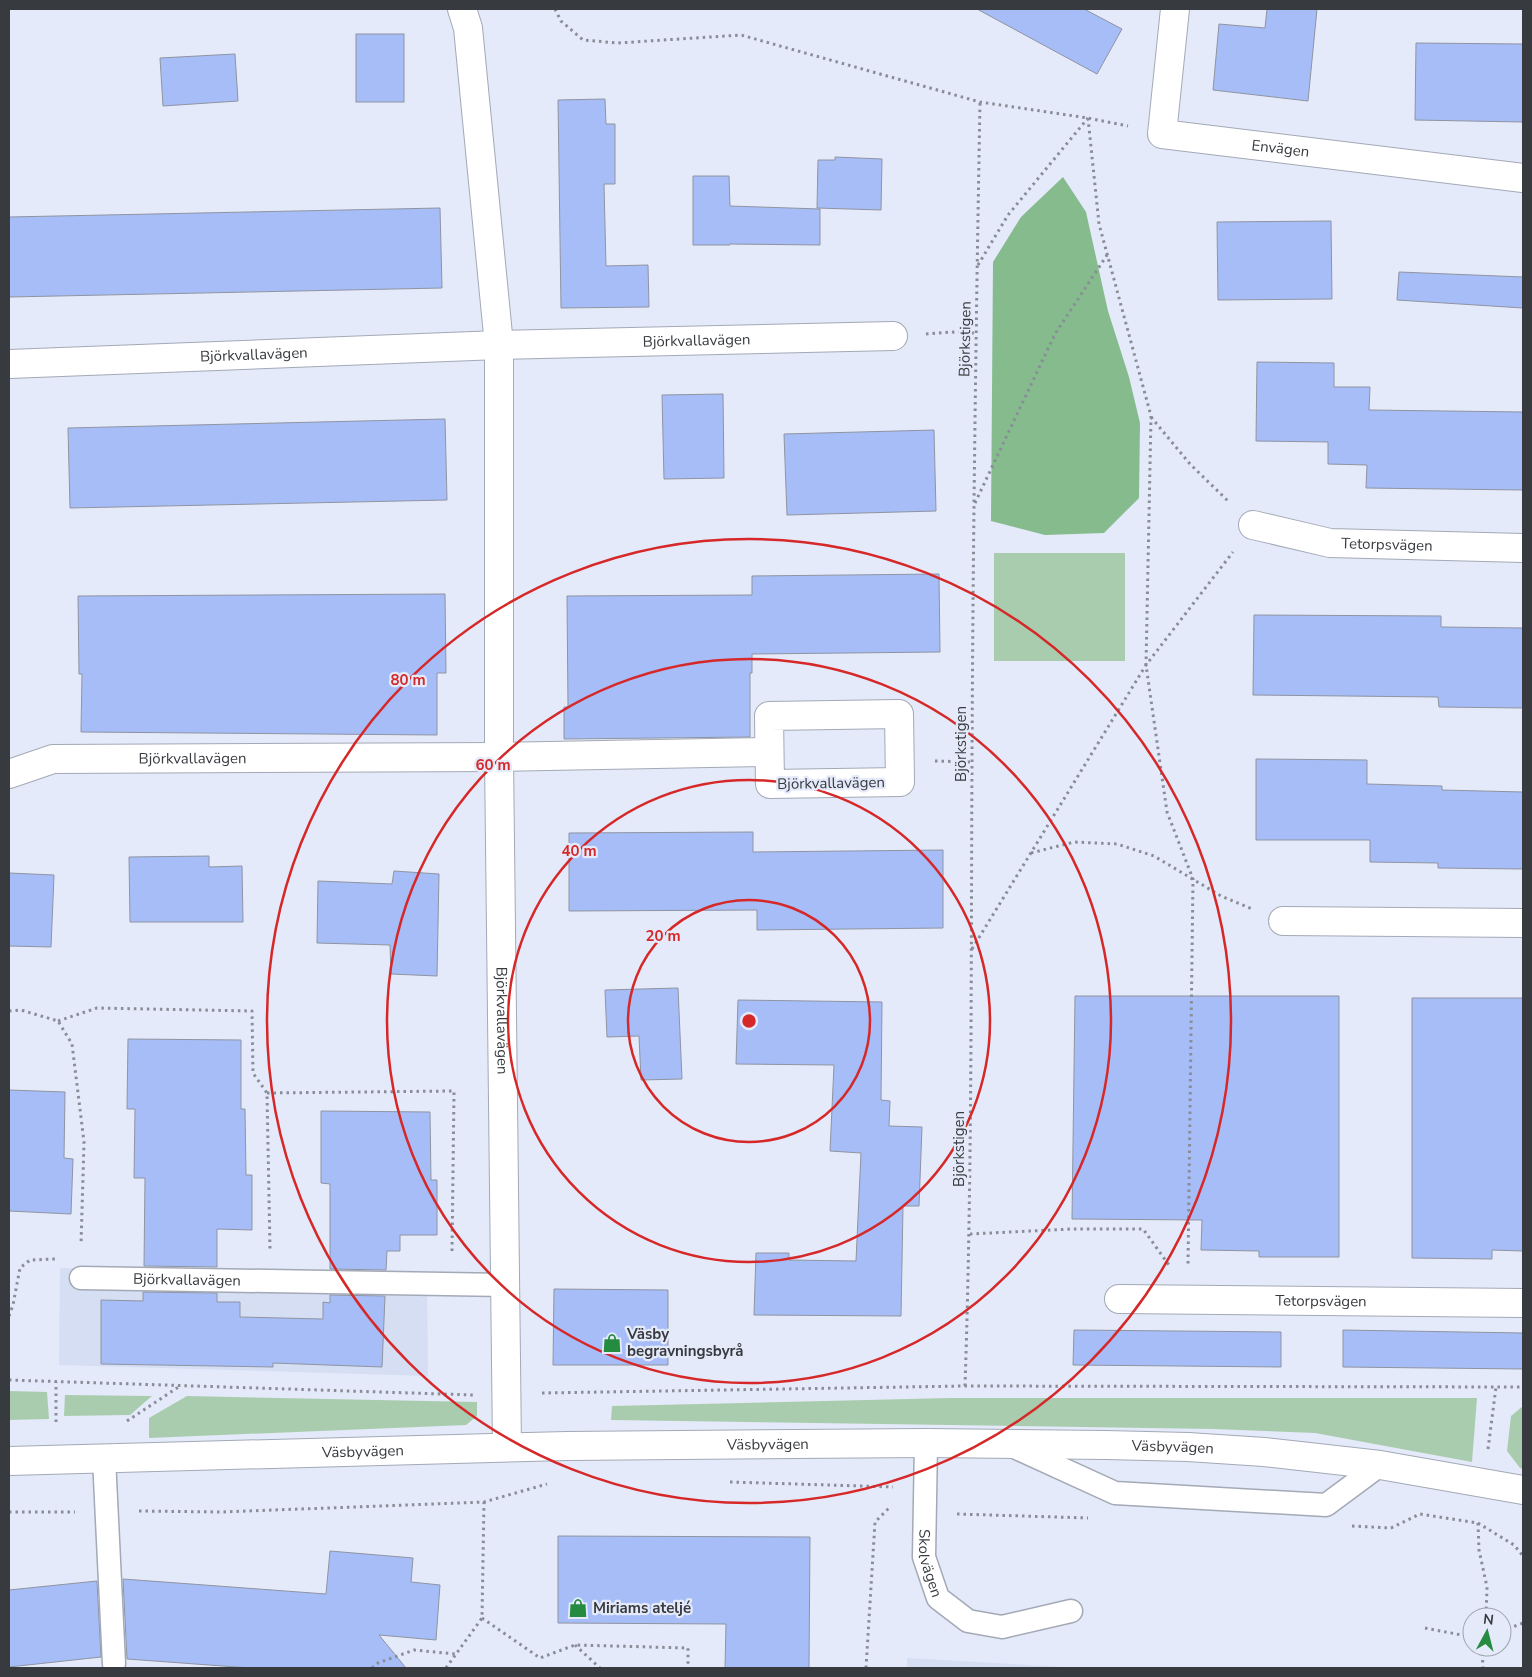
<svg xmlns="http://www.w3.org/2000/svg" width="1532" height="1677" font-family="'Nunito Sans',sans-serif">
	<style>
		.built { fill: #d5def3 }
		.green { fill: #aaccae }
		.forest { fill: #85bb8d }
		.building { fill: #a6bdf7; stroke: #8f94a1 }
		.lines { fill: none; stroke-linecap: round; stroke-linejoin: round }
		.lane-casing { stroke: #a3a9b6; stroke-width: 25 }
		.street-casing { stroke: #a3a9b6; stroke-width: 30 }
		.secondary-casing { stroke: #a3a9b6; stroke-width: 30 }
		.path { stroke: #898d97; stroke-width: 3; stroke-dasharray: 2.5 4; stroke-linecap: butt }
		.lane { stroke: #fff; stroke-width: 22 }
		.street { stroke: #fff; stroke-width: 28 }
		.secondary { stroke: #fff; stroke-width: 28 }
		.ring { fill: none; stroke: #d62828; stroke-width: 2.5 }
		.labels { text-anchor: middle; stroke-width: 4.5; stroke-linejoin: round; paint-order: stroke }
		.street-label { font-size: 15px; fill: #373a3f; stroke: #e4eaf9 }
		.poi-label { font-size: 15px; font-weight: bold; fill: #373a3f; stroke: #e4eaf9; text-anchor: start }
		.centre { fill: #d62828; stroke: #e4eaf9; stroke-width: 2.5 }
		.ring-label { font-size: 15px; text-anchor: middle; font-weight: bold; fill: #d62828; stroke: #e4eaf9; stroke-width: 4.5; stroke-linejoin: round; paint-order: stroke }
	</style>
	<rect width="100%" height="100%" fill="#e4eaf9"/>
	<g class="built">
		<path d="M 60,1268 L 427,1274 L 428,1376 L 59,1365 Z"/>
		<path d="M 907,1658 L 1082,1668 L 907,1668 Z"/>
	</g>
	<g class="green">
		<rect x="994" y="553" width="131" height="108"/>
		<path d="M 9,1391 L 47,1392 L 49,1419 L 9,1420 Z"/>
		<path d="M 65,1395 L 152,1396 L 130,1415 L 64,1416 Z"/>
		<path d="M 187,1396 L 477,1402 L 477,1416 L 466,1425 L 149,1438 L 149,1418 Z"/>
		<path d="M 950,1398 L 1477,1398 L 1472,1462 L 1315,1433 L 1213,1429 L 611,1420 L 612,1406 Z"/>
		<path d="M 1523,1406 L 1523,1469 L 1520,1468 L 1507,1451 L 1511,1416 Z"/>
	</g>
	<path class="forest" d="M 1063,177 L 1086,212 L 1108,311 L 1129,377 L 1140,423 L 1139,498 L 1104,533 L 1045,535 L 991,521 L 993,262 L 1021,217 Z"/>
	<g class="building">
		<path d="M 977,9 L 1084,9 L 1122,29 L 1097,74 Z"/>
		<path d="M 1267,9 L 1317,9 L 1308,101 L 1213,90 L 1219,24 L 1265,28 Z"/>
		<rect x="356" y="34" width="48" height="68"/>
		<path d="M 1416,43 L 1523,44 L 1523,122 L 1415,120 Z"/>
		<path d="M 235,54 L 238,101 L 163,106 L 160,58 Z"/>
		<path d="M 605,99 L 606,124 L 615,124 L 615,184 L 604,184 L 606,266 L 648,265 L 649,307 L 561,308 L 558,100 Z"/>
		<path d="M 835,157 L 882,159 L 881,210 L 817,208 L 818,160 L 835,160 Z"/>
		<path d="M 693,176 L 729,176 L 730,206 L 820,209 L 820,245 L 730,244 L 730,245 L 693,245 Z"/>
		<path d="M 440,208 L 442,288 L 9,297 L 9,217 Z"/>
		<path d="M 1331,221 L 1332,299 L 1218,300 L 1217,222 Z"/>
		<path d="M 1399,272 L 1523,277 L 1523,308 L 1397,300 Z"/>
		<path d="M 1257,362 L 1334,363 L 1334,387 L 1370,387 L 1369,410 L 1523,412 L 1523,490 L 1366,488 L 1367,465 L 1328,464 L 1328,442 L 1256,441 Z"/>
		<path d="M 723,394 L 724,478 L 664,479 L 662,395 Z"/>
		<path d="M 445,419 L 447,500 L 70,508 L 68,428 Z"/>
		<path d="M 934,430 L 936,511 L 787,515 L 784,434 Z"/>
		<path d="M 939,574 L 940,652 L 752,654 L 752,673 L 750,673 L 750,737 L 564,739 L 564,707 L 568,707 L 567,596 L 752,595 L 752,576 Z"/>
		<path d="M 445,594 L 446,673 L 437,673 L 437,735 L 81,732 L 82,674 L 79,674 L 78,596 Z"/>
		<path d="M 1254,615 L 1441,616 L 1441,627 L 1523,628 L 1523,708 L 1439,707 L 1438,697 L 1253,695 Z"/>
		<path d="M 1256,759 L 1367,760 L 1367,784 L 1442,786 L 1442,790 L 1523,792 L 1523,869 L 1438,868 L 1438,863 L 1370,862 L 1370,840 L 1256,840 Z"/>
		<path d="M 753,832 L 753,852 L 943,850 L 943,928 L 757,930 L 757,910 L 569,911 L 569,833 Z"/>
		<path d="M 209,856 L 209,867 L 242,866 L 243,922 L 130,922 L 129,857 Z"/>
		<path d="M 394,871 L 439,874 L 437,976 L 391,974 L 390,945 L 317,943 L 318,881 L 392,884 Z"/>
		<path d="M 9,873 L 54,875 L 51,947 L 9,946 Z"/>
		<path d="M 678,988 L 682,1079 L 641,1080 L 639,1036 L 607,1037 L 605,990 Z"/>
		<path d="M 1075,996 L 1339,996 L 1339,1257 L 1259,1257 L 1259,1251 L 1201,1250 L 1202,1220 L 1072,1219 Z"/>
		<path d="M 1412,998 L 1523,998 L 1523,1251 L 1492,1250 L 1492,1259 L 1412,1258 Z"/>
		<path d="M 738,1000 L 882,1002 L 881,1100 L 890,1101 L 889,1126 L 922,1127 L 919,1206 L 903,1206 L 901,1316 L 754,1315 L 756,1253 L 789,1253 L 789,1260 L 856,1261 L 861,1153 L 830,1151 L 834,1065 L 736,1064 Z"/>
		<path d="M 128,1039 L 241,1040 L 241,1109 L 245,1109 L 246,1175 L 252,1175 L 252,1230 L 217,1229 L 217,1267 L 144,1266 L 145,1178 L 134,1178 L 135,1109 L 127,1109 Z"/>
		<path d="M 9,1090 L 65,1092 L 64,1158 L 73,1159 L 71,1214 L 9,1211 Z"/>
		<path d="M 321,1111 L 430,1112 L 431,1180 L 437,1180 L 437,1235 L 400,1235 L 400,1251 L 387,1251 L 386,1270 L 330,1269 L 330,1184 L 321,1183 Z"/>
		<path d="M 554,1289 L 668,1290 L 668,1365 L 553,1365 Z"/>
		<path d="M 143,1292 L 217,1293 L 217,1302 L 240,1302 L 240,1317 L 323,1319 L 323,1302 L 330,1303 L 330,1295 L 385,1296 L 382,1367 L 273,1363 L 273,1367 L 101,1364 L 101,1300 L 143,1301 Z"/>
		<path d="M 1074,1330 L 1281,1332 L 1281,1367 L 1073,1365 Z"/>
		<path d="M 1343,1330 L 1523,1333 L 1523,1369 L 1343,1367 Z"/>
		<path d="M 558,1536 L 810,1537 L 809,1668 L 725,1668 L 726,1624 L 558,1623 Z"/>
		<path d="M 330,1551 L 413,1558 L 411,1582 L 440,1585 L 436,1640 L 379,1635 L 406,1668 L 250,1668 L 127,1659 L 123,1579 L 326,1594 Z"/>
		<path d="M 97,1581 L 101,1657 L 9,1667 L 9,1590 Z"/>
	</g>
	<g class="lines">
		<g class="lane-casing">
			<g id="lane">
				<path id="s1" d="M 81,1278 L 505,1285"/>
				<path id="s2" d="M 926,1443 L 924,1557 L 938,1598 L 968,1621 L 1002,1627 L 1071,1611"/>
				<path d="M 1010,1445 L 1115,1493 L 1326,1505 L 1380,1465"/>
				<path d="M 104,1458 L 114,1664"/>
			</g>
		</g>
		<g class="street-casing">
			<g id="street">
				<path id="s3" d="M 462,9 L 468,28 L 499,345 L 499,757 L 507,1447"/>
				<path id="s4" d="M 1175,9 L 1162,134 L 1523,178"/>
				<path id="s5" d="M 9,364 L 499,345 L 893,336"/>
				<path id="s6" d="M 1253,525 L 1330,543 L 1523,548"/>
				<path d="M 899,714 L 900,782 L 770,784 L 769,716 Z"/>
				<path id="s7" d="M 9,774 L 53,759 L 499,757 L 769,752"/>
				<path d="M 1283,921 L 1523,923"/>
				<path id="s8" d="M 1119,1299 L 1523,1303"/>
			</g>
		</g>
		<g class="secondary-casing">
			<g id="secondary">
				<path id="s9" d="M 9,1461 L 567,1446 L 926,1443 L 1106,1445 L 1188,1447 L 1264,1452 L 1380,1465 L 1523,1490"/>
			</g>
		</g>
		<g class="path">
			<path d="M 555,9 L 561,21 L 583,40 L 618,43 L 741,35 L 980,102 L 1088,118 L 1128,126"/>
			<path d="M 1088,118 L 1099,224 L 1151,416 L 1146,665 L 1167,812 L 1193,879 L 1188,1264"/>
			<path d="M 978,265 L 1008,215 L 1088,118"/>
			<path d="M 926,334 L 951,332 L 976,333"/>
			<path d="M 1151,417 L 1190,464 L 1228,501"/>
			<path d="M 975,503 L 1055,334 L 1107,255"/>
			<path d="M 935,761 L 972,762"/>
			<path d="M 1031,853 L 1074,842 L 1117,844 L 1154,856 L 1221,896 L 1252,909"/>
			<path d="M 972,949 L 1146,665 L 1233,552"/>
			<path d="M 9,1011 L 21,1010 L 58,1021 L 72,1044 L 84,1142 L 81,1245"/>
			<path d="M 58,1021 L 97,1008 L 252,1011 L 253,1073 L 267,1093 L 270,1249"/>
			<path d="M 267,1093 L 454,1091 L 452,1251"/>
			<path d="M 970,1234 L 1071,1229 L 1143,1229 L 1169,1265"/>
			<path d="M 9,1316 L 13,1305 L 20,1268 L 30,1260 L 55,1259"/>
			<path d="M 9,1380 L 473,1395"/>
			<path d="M 965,1386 C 972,1177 971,969 972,760 C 973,541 976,321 980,102"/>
			<path d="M 542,1393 L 965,1386 L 1523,1387"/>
			<path d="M 127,1421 L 180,1386"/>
			<path d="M 56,1422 L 56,1382"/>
			<path d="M 1488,1449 L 1496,1387"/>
			<path d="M 730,1482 L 893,1487"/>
			<path d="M 139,1511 L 222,1512 L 484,1502 L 547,1484"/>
			<path d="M 9,1512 L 75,1512"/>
			<path d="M 957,1514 L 1088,1518"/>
			<path d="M 1478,1523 L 1514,1545 L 1523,1556"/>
			<path d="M 1352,1526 L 1391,1528 L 1420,1514 L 1478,1523 L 1479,1550 L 1487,1587 L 1486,1617"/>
			<path d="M 482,1618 L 540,1658 L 575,1645 L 688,1648 L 688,1668"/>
			<path d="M 1425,1628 L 1472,1637"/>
			<path d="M 1502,1631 L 1523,1623"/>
			<path d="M 575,1645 L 600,1668"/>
			<path d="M 1482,1647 L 1483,1668"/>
			<path d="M 372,1668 L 378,1663 L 414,1650 L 456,1654"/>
			<path d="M 446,1668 L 482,1618 L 484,1502"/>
			<path d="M 866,1668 L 875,1522 L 891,1506"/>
		</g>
		<use href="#lane" class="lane"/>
		<use href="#street" class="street"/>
		<use href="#secondary" class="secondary"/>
	</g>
	<g class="ring">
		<circle cx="749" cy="1021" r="121"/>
		<circle cx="749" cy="1021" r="241"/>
		<circle cx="749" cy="1021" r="362"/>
		<circle cx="749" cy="1021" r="482"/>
	</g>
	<defs>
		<g id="shop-bare" transform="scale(1.5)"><path d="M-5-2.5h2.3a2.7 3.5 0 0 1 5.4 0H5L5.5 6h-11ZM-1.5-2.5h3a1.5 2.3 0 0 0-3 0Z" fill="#258b41" stroke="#e4eaf9" stroke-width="2.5" paint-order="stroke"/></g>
	</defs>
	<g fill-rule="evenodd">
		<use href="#shop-bare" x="612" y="1343"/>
		<use href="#shop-bare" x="578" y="1608"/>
	</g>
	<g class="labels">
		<g class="street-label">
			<text dy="5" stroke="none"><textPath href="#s4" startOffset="245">Envägen</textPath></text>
			<text transform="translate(965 339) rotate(-89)" y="5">Björkstigen</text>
			<text dy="5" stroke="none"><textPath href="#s5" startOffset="688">Björkvallavägen</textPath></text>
			<text dy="5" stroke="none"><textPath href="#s5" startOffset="245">Björkvallavägen</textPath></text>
			<text dy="5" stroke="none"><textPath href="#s6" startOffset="136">Tetorpsvägen</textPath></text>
			<text transform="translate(961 744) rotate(-90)" y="5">Björkstigen</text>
			<text dy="5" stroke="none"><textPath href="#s7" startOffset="186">Björkvallavägen</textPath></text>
			<text transform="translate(831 783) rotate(-1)" y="5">Björkvallavägen</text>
			<text dy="5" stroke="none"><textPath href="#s3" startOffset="1014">Björkvallavägen</textPath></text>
			<text transform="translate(959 1149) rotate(-90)" y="5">Björkstigen</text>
			<text dy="5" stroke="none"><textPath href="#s1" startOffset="106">Björkvallavägen</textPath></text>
			<text dy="5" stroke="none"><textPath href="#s8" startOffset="202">Tetorpsvägen</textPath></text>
			<text dy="5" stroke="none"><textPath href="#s9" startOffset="759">Väsbyvägen</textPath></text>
			<text dy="5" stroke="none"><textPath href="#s9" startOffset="1164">Väsbyvägen</textPath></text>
			<text dy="5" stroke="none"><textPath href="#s9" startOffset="354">Väsbyvägen</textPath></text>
			<text dy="5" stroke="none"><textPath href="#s2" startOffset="121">Skolvägen</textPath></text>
		</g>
		<g class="poi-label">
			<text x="627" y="1339">Väsby<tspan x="627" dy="17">begravningsbyrå</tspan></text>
			<text x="593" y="1613">Miriams ateljé</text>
		</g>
	</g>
	<circle cx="749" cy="1021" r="8" class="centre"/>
	<g class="ring-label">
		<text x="408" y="685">80 m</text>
		<text x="493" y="770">60 m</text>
		<text x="579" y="856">40 m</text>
		<text x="663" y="941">20 m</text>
	</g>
	<rect width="1532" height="1677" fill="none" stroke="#373a3f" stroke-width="20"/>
	<g transform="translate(1487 1632) rotate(7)"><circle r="24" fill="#e4eaf9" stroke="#9fa4af"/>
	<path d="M0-4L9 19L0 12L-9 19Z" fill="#258b41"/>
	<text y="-8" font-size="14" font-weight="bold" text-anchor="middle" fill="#373a3f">N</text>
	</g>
</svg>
